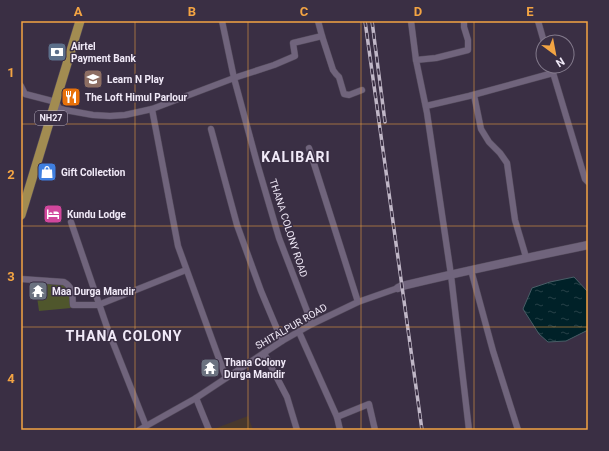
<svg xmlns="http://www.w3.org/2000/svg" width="609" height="451" font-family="Roboto,sans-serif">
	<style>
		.education { fill: #48382d }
		.park { fill: #4f562c }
		.water { fill: url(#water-ripples); stroke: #485d66 }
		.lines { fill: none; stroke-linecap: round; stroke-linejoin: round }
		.street-casing { stroke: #534a5b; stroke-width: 7 }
		.secondary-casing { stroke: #534a5b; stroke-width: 9 }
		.primary-casing { stroke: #534a5b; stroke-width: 10 }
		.street { stroke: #70647c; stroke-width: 6 }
		.secondary { stroke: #70647c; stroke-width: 8 }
		.primary { stroke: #a28c51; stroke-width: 9 }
		.rail-casing { stroke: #c0b7c7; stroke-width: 3.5 }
		.rail { stroke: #3a2f44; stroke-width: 2; stroke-dasharray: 6; stroke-linecap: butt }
		.grid { fill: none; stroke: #f3a443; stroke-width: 1; stroke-opacity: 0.55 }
		.labels { text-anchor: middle; stroke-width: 3; stroke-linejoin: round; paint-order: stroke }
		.shield { fill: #3a2f44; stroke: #bab2c2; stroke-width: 1 }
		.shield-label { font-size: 9px; font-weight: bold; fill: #f1eaf8 }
		.poi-label { font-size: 10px; font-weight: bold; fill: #f1eaf8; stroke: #3a2f44; text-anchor: start }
		.street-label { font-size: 10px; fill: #f1eaf8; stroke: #3a2f44 }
		.district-label { font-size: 14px; font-weight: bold; letter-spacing: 1px; fill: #f1eaf8; stroke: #3a2f44 }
		.neatline { fill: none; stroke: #f3a443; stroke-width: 1.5 }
		.grid-label { font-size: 13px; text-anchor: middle; font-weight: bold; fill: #f3a443 }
	</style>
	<defs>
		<pattern id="water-ripples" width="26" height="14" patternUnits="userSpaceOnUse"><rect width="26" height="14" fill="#002128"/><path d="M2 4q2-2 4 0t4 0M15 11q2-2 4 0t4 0" fill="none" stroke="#264148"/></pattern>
	</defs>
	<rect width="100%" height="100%" fill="#3a2f44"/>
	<g class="education">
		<path d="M 83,73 L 101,74 L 100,84 L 84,83 L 85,76 L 83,75 Z"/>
		<path d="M 248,416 L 253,430 L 211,430 Z"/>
	</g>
	<path class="park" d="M 44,282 L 64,284 L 70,291 L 71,308 L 39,311 L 37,297 L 43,296 Z"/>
	<path class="water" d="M 574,277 L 588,292 L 588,330 L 566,341 L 548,342 L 539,334 L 523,309 L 532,288 L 550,282 Z"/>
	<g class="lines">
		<g class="street-casing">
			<g id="street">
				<path d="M 222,21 L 234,78 L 257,163 L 279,238 L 312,324"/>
				<path d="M 411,21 L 416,60 L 427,113 L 451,275 L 469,430"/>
				<path d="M 538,21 L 544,42"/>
				<path d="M 322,36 L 333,70 L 336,74 L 339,77 L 344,94 L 349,95 L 362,90"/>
				<path d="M 416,60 L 436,58 L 468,50 L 468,40 L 464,27 L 464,21"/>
				<path d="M 551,66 L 585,179 L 588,182"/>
				<path d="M 21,86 L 25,94 L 56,102 L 59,108 L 65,110 L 93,115 L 110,116 L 125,115 L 152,109 L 234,78 L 274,65 L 295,56 L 293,43 L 322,36 L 318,21"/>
				<path d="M 474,95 L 481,129 L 489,142 L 500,153 L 507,163 L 515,220 L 526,257"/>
				<path d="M 426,106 L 469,96 L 553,73"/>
				<path d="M 152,109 L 178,246 L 226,378"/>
				<path d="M 211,129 L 237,225 L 261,291 L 282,341"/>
				<path d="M 309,148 L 358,302"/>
				<path d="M 71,222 L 108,330 L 146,426"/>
				<path d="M 471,270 L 493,351 L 518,430"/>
				<path d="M 21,279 L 64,282 C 74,288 72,295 73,305 L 98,305 L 186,270"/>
				<path d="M 299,332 L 337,417 L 369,404 L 375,430"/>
				<path d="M 264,353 L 287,397 L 297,430"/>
				<path d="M 196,398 L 209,430"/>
				<path d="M 337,417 L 340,430"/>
				<path d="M 139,430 L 196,398 L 282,341 L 312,324 L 358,302 L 398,288"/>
			</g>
		</g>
		<g class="secondary-casing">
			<path id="secondary" d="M 398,288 L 402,286 C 464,271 526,258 588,245"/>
		</g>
		<g class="primary-casing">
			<path id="primary" d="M 21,215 L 80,21"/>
		</g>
		<use href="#street" class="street"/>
		<use href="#secondary" class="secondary"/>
		<use href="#primary" class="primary"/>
		<g class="rail-casing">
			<g id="rail">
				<path d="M 365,21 L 422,430"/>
				<path d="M 372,21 L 385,122"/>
			</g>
		</g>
		<use href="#rail" class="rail"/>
	</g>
	<path class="grid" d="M 135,21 L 135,430M 248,21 L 248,430M 361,21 L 361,430M 474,21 L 474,430M 21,124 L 588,124M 21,226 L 588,226M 21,327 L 588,327"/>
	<defs>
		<g id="bank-square" transform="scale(1)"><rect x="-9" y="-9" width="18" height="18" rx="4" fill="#5c6f8a" stroke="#3a2f44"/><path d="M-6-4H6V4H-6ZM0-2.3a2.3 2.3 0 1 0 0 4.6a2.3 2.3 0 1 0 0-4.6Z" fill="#fff"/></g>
		<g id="school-square" transform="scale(1)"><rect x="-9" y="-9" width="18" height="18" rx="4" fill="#8d6e63" stroke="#3a2f44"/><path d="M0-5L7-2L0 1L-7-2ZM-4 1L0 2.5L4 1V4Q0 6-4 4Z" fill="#fff"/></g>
		<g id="restaurant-square" transform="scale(1)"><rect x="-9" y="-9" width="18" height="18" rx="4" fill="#e8710a" stroke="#3a2f44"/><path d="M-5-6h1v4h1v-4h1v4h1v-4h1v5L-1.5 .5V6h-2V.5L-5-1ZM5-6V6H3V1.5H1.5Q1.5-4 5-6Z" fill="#fff"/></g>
		<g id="shop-square" transform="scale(1)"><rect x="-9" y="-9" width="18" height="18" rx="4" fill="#3f7fe0" stroke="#3a2f44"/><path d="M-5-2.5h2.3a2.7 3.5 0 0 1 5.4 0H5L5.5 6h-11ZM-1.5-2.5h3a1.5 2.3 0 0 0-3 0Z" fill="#fff"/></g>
		<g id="hotel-square" transform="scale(1)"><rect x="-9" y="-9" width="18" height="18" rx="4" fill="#d1479c" stroke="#3a2f44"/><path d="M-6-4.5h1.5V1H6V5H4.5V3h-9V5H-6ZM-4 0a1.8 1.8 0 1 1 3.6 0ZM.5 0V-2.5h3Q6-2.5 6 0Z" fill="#fff"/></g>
		<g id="temple-square" transform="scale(1)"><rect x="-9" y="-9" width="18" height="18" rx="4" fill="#6b7280" stroke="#3a2f44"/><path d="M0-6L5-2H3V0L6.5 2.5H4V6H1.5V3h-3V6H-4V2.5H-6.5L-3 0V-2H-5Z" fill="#fff"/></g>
	</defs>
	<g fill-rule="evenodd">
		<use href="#bank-square" x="57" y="52"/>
		<use href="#school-square" x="93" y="79"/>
		<use href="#restaurant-square" x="71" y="97"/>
		<use href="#shop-square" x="47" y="172"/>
		<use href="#hotel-square" x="53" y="214"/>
		<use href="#temple-square" x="38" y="291"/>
		<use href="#temple-square" x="210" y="368"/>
	</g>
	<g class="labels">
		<rect class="shield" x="35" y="111" width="32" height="14" rx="3"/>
		<g class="shield-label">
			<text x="51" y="121">NH27</text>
		</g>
		<g class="poi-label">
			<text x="71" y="50">Airtel<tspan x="71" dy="12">Payment Bank</tspan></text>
			<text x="107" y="83">Learn N Play</text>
			<text x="85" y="101">The Loft Himul Parlour</text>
			<text x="61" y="176">Gift Collection</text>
			<text x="67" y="218">Kundu Lodge</text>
			<text x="52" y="295">Maa Durga Mandir</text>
			<text x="224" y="366">Thana Colony<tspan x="224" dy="12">Durga Mandir</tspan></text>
		</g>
		<g class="street-label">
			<text transform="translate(289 228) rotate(72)" y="4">THANA COLONY ROAD</text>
			<text transform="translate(291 326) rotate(-30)" y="4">SHITALPUR ROAD</text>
		</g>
		<g class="district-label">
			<text x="296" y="162">KALIBARI</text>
			<text x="124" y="341">THANA COLONY</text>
		</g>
	</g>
	<rect width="609" height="451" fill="none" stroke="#3a2f44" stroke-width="44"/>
	<g transform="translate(555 54) rotate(148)"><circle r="19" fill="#3a2f44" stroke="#837a8c"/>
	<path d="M0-3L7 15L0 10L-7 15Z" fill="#f3a443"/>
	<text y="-6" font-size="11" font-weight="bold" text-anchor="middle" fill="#f1eaf8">N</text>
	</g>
	<rect x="22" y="22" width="565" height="407" class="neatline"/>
	<g class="grid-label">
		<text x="78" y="16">A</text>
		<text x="192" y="16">B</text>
		<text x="304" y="16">C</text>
		<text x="418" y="16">D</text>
		<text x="530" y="16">E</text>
		<text x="11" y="77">1</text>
		<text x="11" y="179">2</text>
		<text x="11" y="281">3</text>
		<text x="11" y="383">4</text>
	</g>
</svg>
